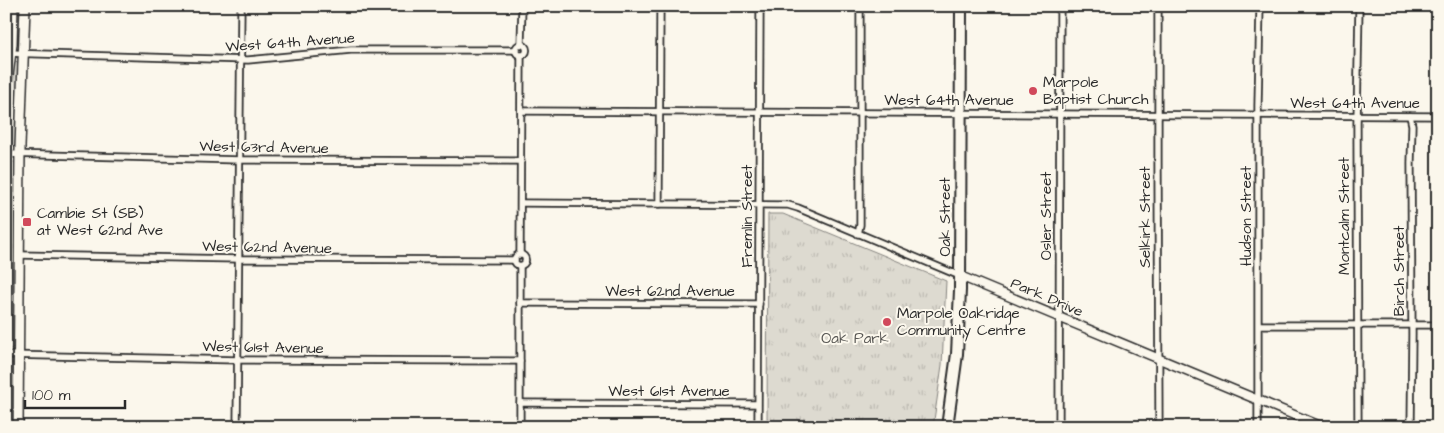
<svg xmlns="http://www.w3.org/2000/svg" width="1444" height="433" font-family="'Architects Daughter',sans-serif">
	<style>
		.green { fill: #dddad0; stroke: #84827e }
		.park { fill: url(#park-tufts); stroke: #84827e }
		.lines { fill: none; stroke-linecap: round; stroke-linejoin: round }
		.minor-casing { stroke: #2b2b2b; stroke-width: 9 }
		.tertiary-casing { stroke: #2b2b2b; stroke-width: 11 }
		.secondary-casing { stroke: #2b2b2b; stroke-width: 12 }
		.primary-casing { stroke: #2b2b2b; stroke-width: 14 }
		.minor { stroke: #fbf7ec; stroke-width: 5.5 }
		.tertiary { stroke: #fbf7ec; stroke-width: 8 }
		.secondary { stroke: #fbf7ec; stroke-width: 9 }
		.primary { stroke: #fbf7ec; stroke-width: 10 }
		.poi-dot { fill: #d1495b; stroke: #fbf7ec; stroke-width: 2 }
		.labels { text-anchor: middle; stroke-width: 4; stroke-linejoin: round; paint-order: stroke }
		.street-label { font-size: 15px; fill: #2b2b2b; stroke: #fbf7ec }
		.poi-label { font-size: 15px; fill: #2b2b2b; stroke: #fbf7ec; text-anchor: start }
		.park-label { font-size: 15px; fill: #585754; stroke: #fbf7ec }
	</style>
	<defs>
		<pattern id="park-tufts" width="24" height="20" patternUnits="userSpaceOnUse" patternTransform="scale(1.25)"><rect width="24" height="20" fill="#dddad0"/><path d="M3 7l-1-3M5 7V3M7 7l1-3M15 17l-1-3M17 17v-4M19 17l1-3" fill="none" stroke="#bebbb3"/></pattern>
	</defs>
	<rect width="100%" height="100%" fill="#fbf7ec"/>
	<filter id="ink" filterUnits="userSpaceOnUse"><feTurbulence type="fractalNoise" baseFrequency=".02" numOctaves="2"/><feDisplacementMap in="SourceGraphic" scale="10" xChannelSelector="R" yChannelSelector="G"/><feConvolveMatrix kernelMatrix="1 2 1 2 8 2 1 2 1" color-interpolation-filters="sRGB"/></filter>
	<g filter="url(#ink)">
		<g class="green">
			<path d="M 14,62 L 20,63 L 15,146 L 7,145 C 3,129 10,79 14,62 Z"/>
			<path d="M 7,162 L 15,162 L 16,166 L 15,246 L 6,246 L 6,165 Z"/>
			<path d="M 6,248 L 15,248 L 14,346 L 11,349 L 6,348 Z"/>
			<rect x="6" y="363" width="8" height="64"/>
		</g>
		<path class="park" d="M 768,214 L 783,214 L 946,281 L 942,365 L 933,427 L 767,427 Z"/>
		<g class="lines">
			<g class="minor-casing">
				<g id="minor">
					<path d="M 1158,6 L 1158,161 L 1159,427"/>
					<path d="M 521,44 L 522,6"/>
					<circle cx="521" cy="50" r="5.5"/>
					<path d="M 6,53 L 248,60 L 351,50 L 516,50"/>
					<path d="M 521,111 L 1438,116"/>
					<path d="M 1410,116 L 1412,125 L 1411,163 L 1412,334 L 1411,427"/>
					<path d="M 6,154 L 240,160 L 521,161"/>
					<path d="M 521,203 L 788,205 L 798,208 L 960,276"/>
					<path d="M 659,204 L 660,6"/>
					<path d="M 858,234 L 860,225 L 860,6"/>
					<circle cx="520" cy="260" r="5.5"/>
					<path d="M 19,255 L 239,259 L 515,260"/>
					<path d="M 520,255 L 521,55"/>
					<path d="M 520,303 L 759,304"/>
					<path d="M 1259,325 L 1438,325"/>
					<path d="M 6,355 L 238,360 L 520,361"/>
					<path d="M 520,403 L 757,404"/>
					<path d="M 237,427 L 241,6"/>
					<path d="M 520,427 L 520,266"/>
					<path d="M 758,427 L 760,6"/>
					<path d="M 1059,427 L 1060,6"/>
					<path d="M 1258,427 L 1258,105 L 1260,6"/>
					<path d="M 1358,427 L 1357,123 L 1359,6"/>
				</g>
			</g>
			<g class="tertiary-casing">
				<path id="tertiary" d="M 960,276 L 1323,427"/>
			</g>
			<g class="secondary-casing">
				<g id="secondary">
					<path d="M 6,91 L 12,44 L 13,6"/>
					<path d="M 18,427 L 20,147 L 25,6"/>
				</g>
			</g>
			<g class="primary-casing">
				<path id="primary" d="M 947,427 L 957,354 L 960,290 L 961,6"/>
			</g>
			<use href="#minor" class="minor"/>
			<use href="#tertiary" class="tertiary"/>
			<use href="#secondary" class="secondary"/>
			<use href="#primary" class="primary"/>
		</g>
	</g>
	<g class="poi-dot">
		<circle cx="1033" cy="91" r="5"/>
		<rect x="22" y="217" width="10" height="10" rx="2.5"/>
		<circle cx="887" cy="322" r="5"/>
	</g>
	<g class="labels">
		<g class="street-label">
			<text transform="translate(290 42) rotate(-4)" y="5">West 64th Avenue</text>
			<text x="949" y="105">West 64th Avenue</text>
			<text x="1355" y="108">West 64th Avenue</text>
			<text transform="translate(264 147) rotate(1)" y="5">West 63rd Avenue</text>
			<text transform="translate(747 216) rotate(-90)" y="5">Fremlin Street</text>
			<text transform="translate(1046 216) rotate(-90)" y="5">Osler Street</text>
			<text transform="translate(1246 216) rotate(-90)" y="5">Hudson Street</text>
			<text transform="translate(1344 216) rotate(-90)" y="5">Montcalm Street</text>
			<text transform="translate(945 217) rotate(-90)" y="5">Oak Street</text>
			<text transform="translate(1145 217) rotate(-90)" y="5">Selkirk Street</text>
			<text transform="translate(267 247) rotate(1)" y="5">West 62nd Avenue</text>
			<text transform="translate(1399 271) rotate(-90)" y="5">Birch Street</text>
			<text x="670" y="296">West 62nd Avenue</text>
			<text transform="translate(1047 297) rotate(23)" y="5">Park Drive</text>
			<text transform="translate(263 347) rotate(1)" y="5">West 61st Avenue</text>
			<text x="669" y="396">West 61st Avenue</text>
		</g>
		<g class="poi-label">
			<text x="1043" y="87">Marpole<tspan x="1043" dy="17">Baptist Church</tspan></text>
			<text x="37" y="218">Cambie St (SB)<tspan x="37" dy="17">at West 62nd Ave</tspan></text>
			<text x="897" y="318">Marpole Oakridge<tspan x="897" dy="17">Community Centre</tspan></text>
		</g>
		<g class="park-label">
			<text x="855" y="343">Oak Park</text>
		</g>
	</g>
	<rect width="1444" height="433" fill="none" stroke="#fbf7ec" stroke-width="25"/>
	<rect x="12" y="12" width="1419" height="408" fill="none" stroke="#2b2b2b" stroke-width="2" filter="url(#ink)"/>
	<path d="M25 400v8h100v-8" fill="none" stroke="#2b2b2b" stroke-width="2.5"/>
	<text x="32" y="400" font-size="15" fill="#2b2b2b" stroke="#fbf7ec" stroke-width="4" paint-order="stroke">100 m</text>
</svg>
